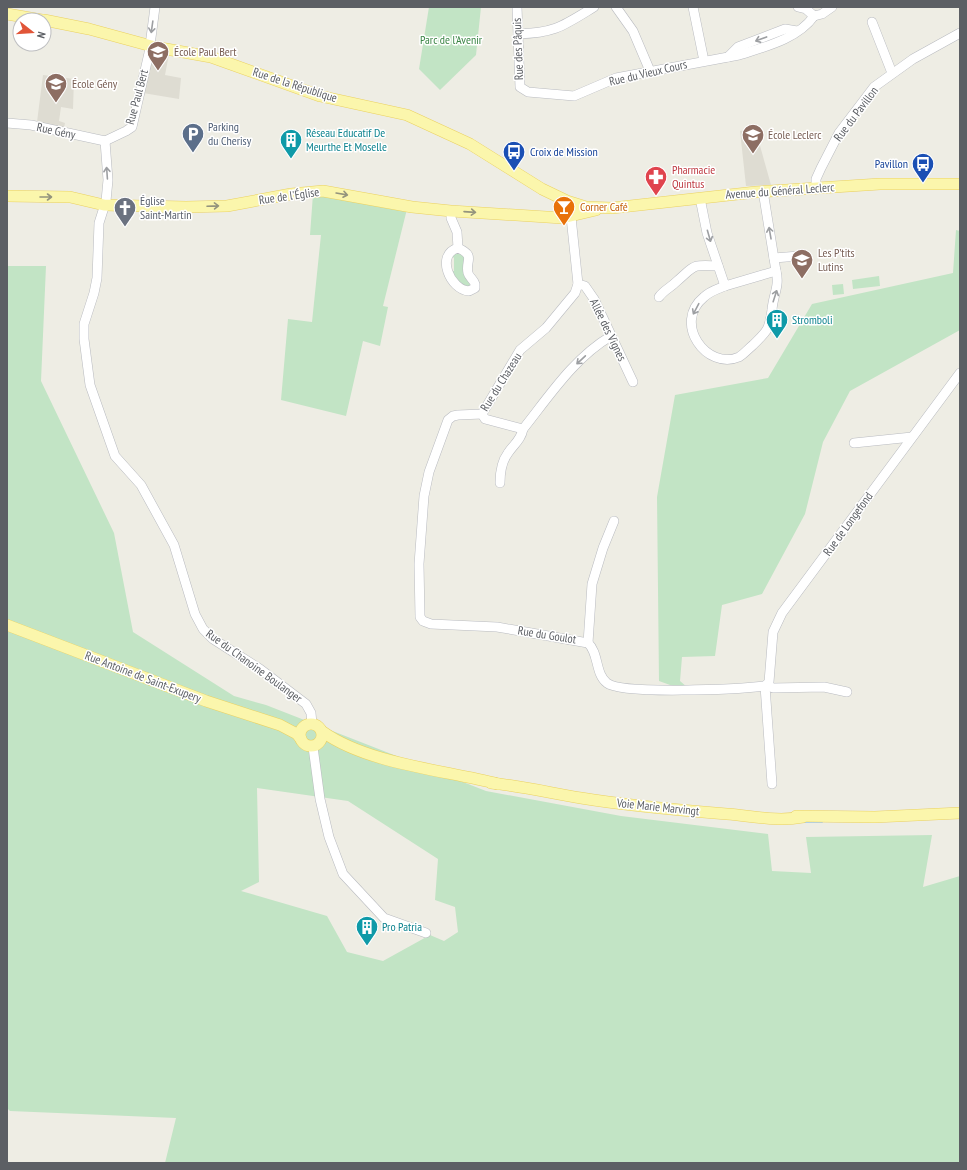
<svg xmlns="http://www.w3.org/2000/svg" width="967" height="1170" font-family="'PT Sans Narrow',sans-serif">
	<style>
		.education { fill: #dedcd2 }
		.green { fill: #c2e4c5; fill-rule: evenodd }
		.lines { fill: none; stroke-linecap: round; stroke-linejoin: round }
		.stream { stroke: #a8cffb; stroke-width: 2 }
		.minor-casing { stroke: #b9bbc0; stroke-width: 10 }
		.major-casing { stroke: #ead161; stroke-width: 12 }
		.minor { stroke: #fff; stroke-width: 9 }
		.major { stroke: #fbf6ac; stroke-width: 11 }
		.oneway { stroke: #9d9fa2 }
		.oneway2 { stroke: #94947d }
		.labels { text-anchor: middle; stroke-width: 3; stroke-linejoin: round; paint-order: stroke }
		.park-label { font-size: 12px; fill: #3a8545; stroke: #fff }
		.street-label { font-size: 12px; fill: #5c5f64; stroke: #fff }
		.education-label { font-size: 12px; fill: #785e54; stroke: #fff; text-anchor: start }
		.service-label { font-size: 12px; fill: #4e5e75; stroke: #fff; text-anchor: start }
		.culture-label { font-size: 12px; fill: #0d838f; stroke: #fff; text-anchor: start }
		.transit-label { font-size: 12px; fill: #164399; stroke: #fff; text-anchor: start }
		.health-label { font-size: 12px; fill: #be3a42; stroke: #fff; text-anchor: start }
		.worship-label { font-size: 12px; fill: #5b616d; stroke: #fff; text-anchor: start }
		.food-label { font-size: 12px; fill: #c56008; stroke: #fff; text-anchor: start }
	</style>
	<rect width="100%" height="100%" fill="#eeede4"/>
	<g class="education">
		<path d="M 155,51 L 169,54 L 165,75 L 181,78 L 179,99 L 143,93 Z"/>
		<path d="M 43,75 L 74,79 L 73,109 L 61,107 L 59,121 L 65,123 L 64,128 L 37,122 Z"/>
		<path d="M 755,128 L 771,185 L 746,186 L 740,131 Z"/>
	</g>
	<g class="green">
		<path d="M 429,7 L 481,7 L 476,55 L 440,90 L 419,69 Z"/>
		<path d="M 313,194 L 407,209 L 383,306 L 388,307 L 380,346 L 363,341 L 346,416 L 281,400 L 288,319 L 312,322 L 321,235 L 310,235 Z"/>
		<path d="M 956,230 L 960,231 L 960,330 L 850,391 L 823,442 L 805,514 L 762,594 L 722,605 L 715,656 L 682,657 L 680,681 L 695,694 L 659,681 L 657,497 L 675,395 L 768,378 L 812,304 L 953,273 Z"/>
		<path d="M 458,252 L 465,254 L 472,286 L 465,288 L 450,271 L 454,271 L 454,258 L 451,255 Z"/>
		<path d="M 7,266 L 46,266 L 41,381 L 114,533 L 133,632 L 234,696 L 266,705 L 486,791 L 621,816 L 768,834 L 772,871 L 811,873 L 806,837 L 932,835 L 923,887 L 960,876 L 960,1163 L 165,1163 L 176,1118 L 10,1111 L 7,1108 ZM 257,788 L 348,801 L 438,859 L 435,900 L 455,907 L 458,932 L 444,941 L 430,935 L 383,961 L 347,952 L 327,916 L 241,891 L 259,882 Z"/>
		<path d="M 879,276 L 880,286 L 853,289 L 852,280 Z"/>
		<path d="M 843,284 L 844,294 L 833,295 L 832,285 Z"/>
	</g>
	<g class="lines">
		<path class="stream" d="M 802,822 L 822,822"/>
		<g class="minor-casing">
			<g id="minor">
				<path d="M 517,7 L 520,87 L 528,92 L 574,96 L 616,78 L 739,55 C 764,47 798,39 814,16"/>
				<path d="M 616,7 L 633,31 L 650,71"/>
				<path d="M 693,7 L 704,61"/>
				<path d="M 798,7 L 806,9 L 814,16"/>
				<path d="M 814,16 L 822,14 L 832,7"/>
				<path d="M 872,22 L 892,73"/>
				<path d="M 518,34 C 555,33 563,26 594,7"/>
				<path d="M 728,57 L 738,47 L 785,29 L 797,31"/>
				<path d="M 7,123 L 31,125 L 105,141"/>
				<path d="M 105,141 L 108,180 L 106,201 L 99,223 L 97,278 L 94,293 L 84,324 L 84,339 L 90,385 L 115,456 L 141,485 L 174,545 L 195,614 L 203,629 L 213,639 L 260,669 L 306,704 L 311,713 L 312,724"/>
				<path d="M 105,141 L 126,131 L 132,127 L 149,53 L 155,7"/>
				<path d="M 816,188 L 816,179 L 821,168 L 839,133 L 874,87 L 913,59 L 960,33"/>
				<path d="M 700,198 L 707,233 L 725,286 L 776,271 L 763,191"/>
				<path d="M 574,210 L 571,217 L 578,284 L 575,293 L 546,328 L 520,350 L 482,414 L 458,415 L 453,416 L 448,420 L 429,472 L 424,496 L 419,564 L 420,617 L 423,621 L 431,624 L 497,627 L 588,643 C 599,653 595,674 607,683 C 622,695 740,689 765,686"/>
				<path d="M 451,211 L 451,218 L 457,232 L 458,248"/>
				<path d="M 458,248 C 476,256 465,260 468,273 C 469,277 474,280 475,284 L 475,288 L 469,291 C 450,290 435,254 458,248 Z"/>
				<path d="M 774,258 L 799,256 L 808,260"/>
				<path d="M 578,284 L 585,286 L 594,299 L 633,382"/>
				<path d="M 725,286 C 718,289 710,291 704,297 C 672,323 707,371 739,357 C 744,354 748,349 753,345 C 767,331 769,331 772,310 C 773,295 780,286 776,271"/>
				<path d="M 659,297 C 664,290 670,288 676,282 C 695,266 690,264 718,266"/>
				<path d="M 482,414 L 485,419 L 523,429"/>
				<path d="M 854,443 L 912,437"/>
				<path d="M 500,483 C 500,473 502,461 508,453 C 514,444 521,440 523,429 C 550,395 574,358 611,336"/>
				<path d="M 588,643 L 592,584 L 603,548 L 614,521"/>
				<path d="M 767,685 L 773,688 L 824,687 L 847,692"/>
				<path d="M 765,686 L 769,682 L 773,632 L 782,613 L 960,373"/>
				<path d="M 765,686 L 772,784"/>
				<path d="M 313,747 L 320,799 L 329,837 L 343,874 L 384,918 L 426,933"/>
			</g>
		</g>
		<g class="major-casing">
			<g id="major">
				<path d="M 7,14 L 42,20"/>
				<path d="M 44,20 L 89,29 L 155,47 L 211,57 L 320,96 L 407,115 L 470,144 L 542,189 L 567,201 L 586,207 L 612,208 L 756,192 L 880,184 L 960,184"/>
				<path d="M 7,196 L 70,197 L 104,205 L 186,207 L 227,206 L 291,194 L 323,191 L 412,207 L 451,211 L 562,218 L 596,210"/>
				<path d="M 7,625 L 206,701 L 280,725 L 297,734 L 301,739"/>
				<circle cx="311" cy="735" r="11"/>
				<path d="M 323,732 C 368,764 444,770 498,784"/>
				<path d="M 491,783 C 521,786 551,793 581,798 C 629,806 678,810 727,814 C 753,816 777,822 803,817"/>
				<path d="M 796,816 L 875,817 L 960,813"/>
			</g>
		</g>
		<use href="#minor" class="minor"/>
		<use href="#major" class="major"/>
	</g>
	<defs><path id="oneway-shaft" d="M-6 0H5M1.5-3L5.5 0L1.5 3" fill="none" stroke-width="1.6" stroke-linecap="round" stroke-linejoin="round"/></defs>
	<g class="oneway">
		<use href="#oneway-shaft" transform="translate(152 27) rotate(98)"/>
		<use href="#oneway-shaft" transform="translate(761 39) rotate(160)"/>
		<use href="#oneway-shaft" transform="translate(107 173) rotate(-94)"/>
		<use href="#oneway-shaft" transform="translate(770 233) rotate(-100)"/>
		<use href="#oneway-shaft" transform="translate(709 236) rotate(74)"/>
		<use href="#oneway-shaft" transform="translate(775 296) rotate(-72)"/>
		<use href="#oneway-shaft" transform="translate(696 309) rotate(118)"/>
		<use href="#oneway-shaft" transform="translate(581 360) rotate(137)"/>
	</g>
	<g class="oneway2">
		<use href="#oneway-shaft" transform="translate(342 194) rotate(10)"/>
		<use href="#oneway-shaft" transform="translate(46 197)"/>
		<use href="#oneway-shaft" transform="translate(213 206) rotate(-2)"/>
		<use href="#oneway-shaft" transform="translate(470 212) rotate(4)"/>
	</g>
	<defs>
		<g id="school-pin" transform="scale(1.15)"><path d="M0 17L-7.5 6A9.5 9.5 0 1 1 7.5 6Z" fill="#8d6e63" stroke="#fff"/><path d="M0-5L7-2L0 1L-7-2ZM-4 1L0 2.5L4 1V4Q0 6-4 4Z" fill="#fff"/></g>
		<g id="parking-pin" transform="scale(1.15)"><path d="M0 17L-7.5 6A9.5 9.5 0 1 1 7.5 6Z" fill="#5c6f8a" stroke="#fff"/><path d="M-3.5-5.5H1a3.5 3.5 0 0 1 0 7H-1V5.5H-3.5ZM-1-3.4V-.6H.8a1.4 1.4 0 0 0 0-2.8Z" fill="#fff"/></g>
		<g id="building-pin" transform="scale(1.15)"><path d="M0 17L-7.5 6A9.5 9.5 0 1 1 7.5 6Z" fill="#0f9aa8" stroke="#fff"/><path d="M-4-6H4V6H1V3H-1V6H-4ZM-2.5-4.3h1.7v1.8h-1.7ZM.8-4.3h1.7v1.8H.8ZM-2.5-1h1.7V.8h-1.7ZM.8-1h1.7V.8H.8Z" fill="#fff"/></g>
		<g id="bus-pin" transform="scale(1.15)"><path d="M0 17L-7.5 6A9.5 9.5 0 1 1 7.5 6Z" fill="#1a4fb4" stroke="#fff"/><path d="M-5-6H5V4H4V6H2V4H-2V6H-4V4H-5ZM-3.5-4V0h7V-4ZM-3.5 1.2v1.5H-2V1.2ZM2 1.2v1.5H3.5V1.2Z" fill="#fff"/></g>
		<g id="pharmacy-pin" transform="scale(1.15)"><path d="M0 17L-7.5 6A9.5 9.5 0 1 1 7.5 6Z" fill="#e0444e" stroke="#fff"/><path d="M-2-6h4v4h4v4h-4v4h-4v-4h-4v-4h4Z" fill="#fff"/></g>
		<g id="bar-pin" transform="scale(1.15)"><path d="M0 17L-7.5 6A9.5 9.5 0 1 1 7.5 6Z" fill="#e8710a" stroke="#fff"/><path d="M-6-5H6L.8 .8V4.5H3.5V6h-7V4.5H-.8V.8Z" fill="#fff"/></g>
		<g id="church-pin" transform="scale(1.15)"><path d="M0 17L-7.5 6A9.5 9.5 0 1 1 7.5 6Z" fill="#6b7280" stroke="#fff"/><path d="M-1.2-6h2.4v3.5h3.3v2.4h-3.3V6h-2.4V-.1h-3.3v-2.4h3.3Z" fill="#fff"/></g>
	</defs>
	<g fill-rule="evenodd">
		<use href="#school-pin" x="158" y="52"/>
		<use href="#school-pin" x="56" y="84"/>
		<use href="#parking-pin" x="193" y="134"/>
		<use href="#school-pin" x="753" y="135"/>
		<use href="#building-pin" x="291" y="140"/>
		<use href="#bus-pin" x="514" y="152"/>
		<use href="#bus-pin" x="923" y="164"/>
		<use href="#pharmacy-pin" x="656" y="177"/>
		<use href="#bar-pin" x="564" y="207"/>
		<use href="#church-pin" x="125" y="208"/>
		<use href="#school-pin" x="802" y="260"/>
		<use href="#building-pin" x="777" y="320"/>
		<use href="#building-pin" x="367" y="927"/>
	</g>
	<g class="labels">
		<g class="park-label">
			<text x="451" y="44">Parc de l’Avenir</text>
		</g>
		<g class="street-label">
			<text transform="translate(518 49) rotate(-92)" y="4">Rue des Pâquis</text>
			<text transform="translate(648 73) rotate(-13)" y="4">Rue du Vieux Cours</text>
			<text transform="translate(295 85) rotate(18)" y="4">Rue de la République</text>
			<text transform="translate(137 97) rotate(-75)" y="4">Rue Paul Bert</text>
			<text transform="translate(856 114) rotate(-53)" y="4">Rue du Pavillon</text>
			<text transform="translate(56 131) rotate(12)" y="4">Rue Gény</text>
			<text transform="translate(780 191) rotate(-4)" y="4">Avenue du Général Leclerc</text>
			<text transform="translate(289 196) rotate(-8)" y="4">Rue de l'Église</text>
			<text transform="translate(608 330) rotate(64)" y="4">Allée des Vignes</text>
			<text transform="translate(501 382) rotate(-58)" y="4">Rue du Chazeau</text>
			<text transform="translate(848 524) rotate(-54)" y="4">Rue de Longefond</text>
			<text transform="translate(547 635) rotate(9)" y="4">Rue du Goulot</text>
			<text transform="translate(254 666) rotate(36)" y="4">Rue du Chanoine Boulanger</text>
			<text transform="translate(143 677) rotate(21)" y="4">Rue Antoine de Saint-Exupery</text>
			<text transform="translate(658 807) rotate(6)" y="4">Voie Marie Marvingt</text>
		</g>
		<g class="education-label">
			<text x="174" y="56">École Paul Bert</text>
			<text x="72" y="88">École Gény</text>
			<text x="768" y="139">École Leclerc</text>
			<text x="818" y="257">Les P’tits<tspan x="818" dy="14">Lutins</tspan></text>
		</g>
		<g class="service-label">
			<text x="208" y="131">Parking<tspan x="208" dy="14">du Cherisy</tspan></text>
		</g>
		<g class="culture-label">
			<text x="306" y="137">Réseau Educatif De<tspan x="306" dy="14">Meurthe Et Moselle</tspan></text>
			<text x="792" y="324">Stromboli</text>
			<text x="382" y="931">Pro Patria</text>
		</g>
		<g class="transit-label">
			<text x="530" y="156">Croix de Mission</text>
			<text x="908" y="168" text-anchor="end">Pavillon</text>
		</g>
		<g class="health-label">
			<text x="672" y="174">Pharmacie<tspan x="672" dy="14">Quintus</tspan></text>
		</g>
		<g class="worship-label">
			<text x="140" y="205">Église<tspan x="140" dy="14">Saint-Martin</tspan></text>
		</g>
		<g class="food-label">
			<text x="580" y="211">Corner Café</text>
		</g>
	</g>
	<rect width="967" height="1170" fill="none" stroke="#5c5f64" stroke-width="16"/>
	<g transform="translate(32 32) rotate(107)"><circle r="19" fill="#ffffff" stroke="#bebfc1"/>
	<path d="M0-3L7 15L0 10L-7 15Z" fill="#e15538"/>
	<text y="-6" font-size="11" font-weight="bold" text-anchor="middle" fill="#5c5f64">N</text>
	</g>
</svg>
